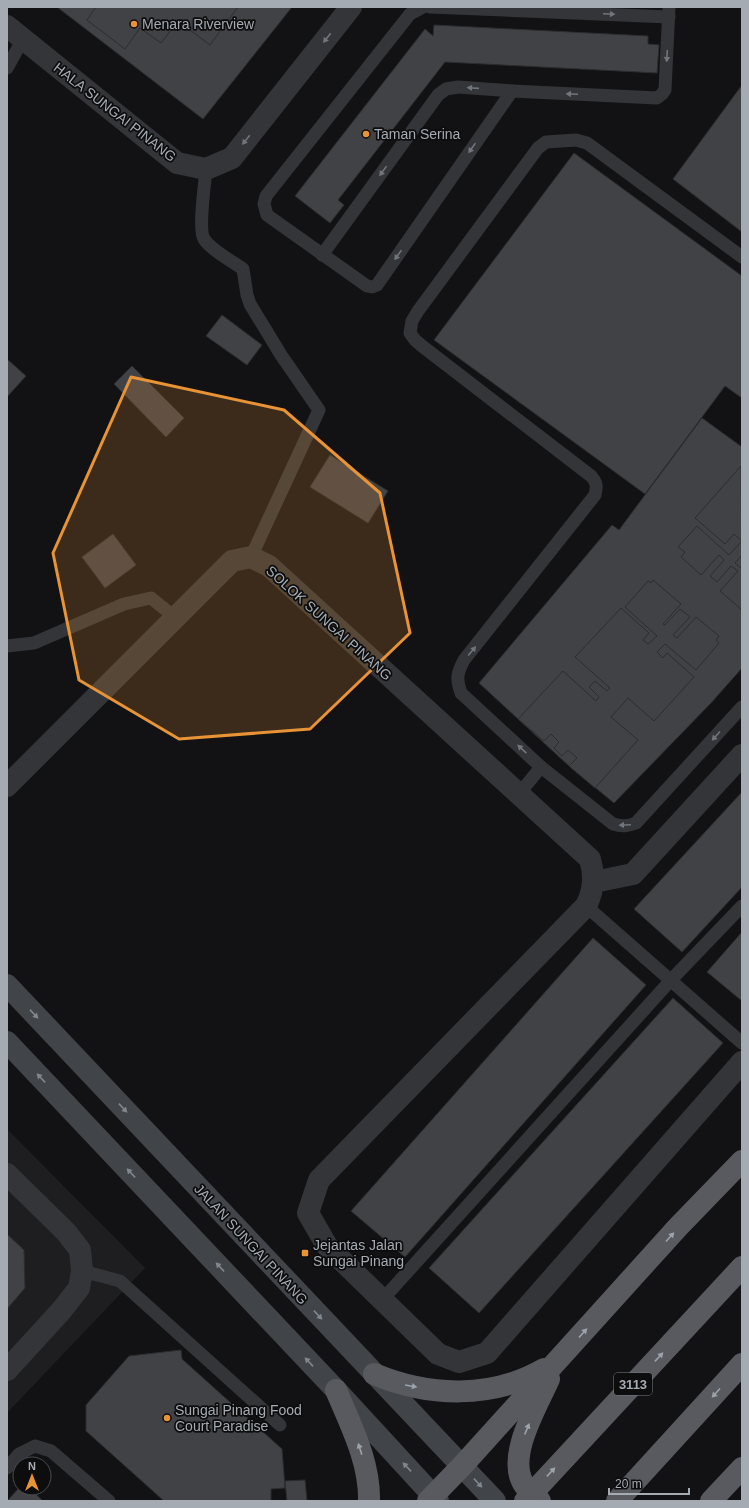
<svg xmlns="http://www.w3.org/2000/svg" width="749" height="1508" font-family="Arial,sans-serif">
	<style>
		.built { fill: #1e1e20 }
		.building { fill: #414246; stroke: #2c2d2f }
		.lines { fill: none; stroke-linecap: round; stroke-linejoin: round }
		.service { stroke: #333538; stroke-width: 13 }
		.minor { stroke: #333538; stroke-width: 22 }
		.secondary { stroke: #414448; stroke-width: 22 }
		.trunk { stroke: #585a60; stroke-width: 22 }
		.trunk-bridge { stroke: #585a60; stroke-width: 22 }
		.oneway { fill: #71767c }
		.oneway2 { fill: #81878e }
		.oneway3 { fill: #9ca3ab }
		.marked { fill: #e79336; fill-opacity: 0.2; stroke: #e79336; stroke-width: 3; stroke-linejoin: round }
		.poi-dot { fill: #e79336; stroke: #0d0d0e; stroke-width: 1.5 }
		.labels { text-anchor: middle; stroke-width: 3.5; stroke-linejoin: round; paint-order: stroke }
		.shield { fill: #0d0d0e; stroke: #777c82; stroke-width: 1 }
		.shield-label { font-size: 13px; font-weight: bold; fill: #a4abb3 }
		.poi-label { font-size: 14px; fill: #a4abb3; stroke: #0d0d0e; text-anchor: start }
		.street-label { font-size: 14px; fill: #a4abb3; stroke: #0d0d0e }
	</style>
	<rect width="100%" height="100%" fill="#121214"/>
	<path class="built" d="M 7,1129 L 145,1268 L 7,1413 Z"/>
	<g class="building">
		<path d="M 57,7 L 292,7 L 203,119 Z"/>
		<path d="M 96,7 L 238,7 L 210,45 L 178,21 L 161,43 L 140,28 L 125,49 L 87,20 Z"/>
		<path d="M 434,25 L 648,36 L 648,44 L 659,45 L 657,73 L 445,62 L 338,200 L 344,205 L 330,223 L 295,196 L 425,29 L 433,36 Z"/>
		<path d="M 742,85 L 742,232 L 673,179 Z"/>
		<path d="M 574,153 L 742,276 L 742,398 L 725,386 L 645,494 L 434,340 Z"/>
		<path d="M 222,315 L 262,345 L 247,365 L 206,336 Z"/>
		<path d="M 7,359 L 26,376 L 7,397 Z"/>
		<path d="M 132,366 L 184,418 L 166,437 L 114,384 Z"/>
		<path d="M 702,418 L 742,447 L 742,668 L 711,703 L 614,803 L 569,766 L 479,683 L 612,525 L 619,530 Z"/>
		<path d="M 330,455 L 388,491 L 368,523 L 310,487 Z"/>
		<path d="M 741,466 L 742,555 L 735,563 L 742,569 L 742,610 L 720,591 L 738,571 L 731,566 L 717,582 L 710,576 L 724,560 L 719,555 L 701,575 L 681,557 L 685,552 L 678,547 L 697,526 L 729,555 L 742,541 L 734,534 L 725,544 L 695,518 Z"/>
		<path d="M 113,534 L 136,565 L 105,588 L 82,557 Z"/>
		<path d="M 653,580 L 681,604 L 663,624 L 665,625 L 680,609 L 690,617 L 673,635 L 677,638 L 696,617 L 719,636 L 716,640 L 719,643 L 696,670 L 665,644 L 657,652 L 663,658 L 667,653 L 694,677 L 654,721 L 628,698 L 611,717 L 638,740 L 595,788 L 569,766 L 577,758 L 568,750 L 562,756 L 554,748 L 559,742 L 551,734 L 544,741 L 518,719 L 563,671 L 596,701 L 599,697 L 589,687 L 595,681 L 607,691 L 610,688 L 575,657 L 621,608 L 649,633 L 643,640 L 648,644 L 657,636 L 625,607 L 648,581 L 651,583 Z"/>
		<path d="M 742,792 L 742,887 L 682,952 L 634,909 Z"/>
		<path d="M 742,932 L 742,1001 L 707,972 Z"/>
		<path d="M 593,938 L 646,985 L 405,1257 L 351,1211 Z"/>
		<path d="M 673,998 L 723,1043 L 479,1313 L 429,1268 Z"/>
		<path d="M 7,1234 L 24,1250 L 25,1288 L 7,1309 Z"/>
		<path d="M 181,1350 L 182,1359 L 282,1449 L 285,1488 L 271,1489 L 271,1501 L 164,1501 L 86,1431 L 86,1405 L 129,1356 Z"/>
		<path d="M 305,1480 L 307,1501 L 287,1501 L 285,1481 Z"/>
		<path d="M 20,1487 L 20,1488 L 29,1488 L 43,1501 L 7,1501 Z"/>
	</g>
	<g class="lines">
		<g class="service">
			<path d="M 423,7 L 410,14 L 266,196 L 264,204 L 267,215 L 367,286 L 372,287 L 377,285 L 512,91 L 657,98 L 662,94 L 665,90 L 669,7"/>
			<path d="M 430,7 L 669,17"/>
			<path d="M 7,68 L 23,39"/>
			<path d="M 206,169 C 205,183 198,229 204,239 C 211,250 232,261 243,269 L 247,295 L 250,304 L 281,355 L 319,410 L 251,557"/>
			<path d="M 322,255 L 438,95 L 446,89 L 458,87 L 512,91"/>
			<path d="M 742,257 L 587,143 L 576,140 L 546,142 L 538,148 L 418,311 L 412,321 L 410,333 L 415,340 L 422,346 L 591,476 C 597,482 597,487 595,495 L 464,660 C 457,673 456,679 461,693 L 541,767 L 613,824 C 622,827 628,826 636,823 L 742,707"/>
			<path d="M 7,646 L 34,643 L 124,604 L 151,598 L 176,618"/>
			<path d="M 519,794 L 541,767"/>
			<path d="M 586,906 L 742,1043"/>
			<path d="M 82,1271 L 120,1281 L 280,1425"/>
			<path d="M 383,1299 L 671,980 L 742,906"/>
			<path d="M 7,1468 L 19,1454 L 35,1446 L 51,1451 L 109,1501"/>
		</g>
		<g class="minor">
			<path d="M 7,26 L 177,163 L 206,169 L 232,158 L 351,7"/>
			<path d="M 7,786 L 232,561 L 251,557 L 269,566 L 590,859 C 595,876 594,890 586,906 L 319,1180 L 308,1213 L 327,1246 L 438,1354 L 459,1362 L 487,1353 L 742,1062"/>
			<path d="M 594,882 L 633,874 L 742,755"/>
			<path d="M 7,1174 L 66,1232 L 80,1250 L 82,1271 L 79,1288 L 61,1311 L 7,1370"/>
		</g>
		<g class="secondary">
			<path d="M 7,985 L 495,1501"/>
			<path d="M 7,1042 L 336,1390 L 438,1501"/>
		</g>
		<g class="trunk">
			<path d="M 374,1374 C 429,1397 492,1399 544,1369"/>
			<path d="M 336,1390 C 351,1426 370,1462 369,1501"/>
			<path d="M 428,1501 L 462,1466 L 678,1227 L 742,1161"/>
			<path d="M 540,1501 C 535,1495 527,1490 523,1483 C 507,1455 537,1406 549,1379"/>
			<path d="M 617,1501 L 742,1364"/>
			<path d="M 711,1501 L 742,1468"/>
		</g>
		<path class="trunk-bridge" d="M 525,1501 L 742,1267"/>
	</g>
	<defs><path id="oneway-solid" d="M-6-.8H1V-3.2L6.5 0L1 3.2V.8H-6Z"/></defs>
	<g class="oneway">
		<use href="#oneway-solid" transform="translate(609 14) rotate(2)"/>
		<use href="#oneway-solid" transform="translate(327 38) rotate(128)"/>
		<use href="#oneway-solid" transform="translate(667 56) rotate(93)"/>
		<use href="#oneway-solid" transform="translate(473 88) rotate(-176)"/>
		<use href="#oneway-solid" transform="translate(572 94) rotate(-177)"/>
		<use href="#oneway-solid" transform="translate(246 140) rotate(128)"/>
		<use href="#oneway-solid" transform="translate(472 148) rotate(125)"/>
		<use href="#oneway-solid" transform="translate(383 171) rotate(126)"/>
		<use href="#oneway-solid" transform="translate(398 255) rotate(125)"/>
		<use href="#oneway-solid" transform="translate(472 651) rotate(-50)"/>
		<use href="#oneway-solid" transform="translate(716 736) rotate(132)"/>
		<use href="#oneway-solid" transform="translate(522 749) rotate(-137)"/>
		<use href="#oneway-solid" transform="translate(625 825) rotate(178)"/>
	</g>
	<g class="oneway2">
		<use href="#oneway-solid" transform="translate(34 1014) rotate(47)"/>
		<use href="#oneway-solid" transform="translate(41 1078) rotate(-133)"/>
		<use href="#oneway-solid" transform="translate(123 1108) rotate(47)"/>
		<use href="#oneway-solid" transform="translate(131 1173) rotate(-133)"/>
		<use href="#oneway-solid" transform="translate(220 1267) rotate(-133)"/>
		<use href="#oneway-solid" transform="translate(318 1315) rotate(47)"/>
		<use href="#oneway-solid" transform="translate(309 1362) rotate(-133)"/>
		<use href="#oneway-solid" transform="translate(407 1467) rotate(-133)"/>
		<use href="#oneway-solid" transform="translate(478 1483) rotate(47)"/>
	</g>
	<g class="oneway3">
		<use href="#oneway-solid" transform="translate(670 1237) rotate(-48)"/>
		<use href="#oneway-solid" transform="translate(583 1333) rotate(-48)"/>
		<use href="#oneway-solid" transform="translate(659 1357) rotate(-47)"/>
		<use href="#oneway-solid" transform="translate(411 1386) rotate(10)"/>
		<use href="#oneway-solid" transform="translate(716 1393) rotate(132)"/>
		<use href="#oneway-solid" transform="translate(527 1429) rotate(-67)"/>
		<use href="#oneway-solid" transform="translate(360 1449) rotate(-108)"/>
		<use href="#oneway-solid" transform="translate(551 1472) rotate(-47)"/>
	</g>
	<path class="marked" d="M 131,377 L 284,410 L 380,493 L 410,633 L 310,729 L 179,739 L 79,680 L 53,553 Z"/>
	<g class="poi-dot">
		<circle cx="134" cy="24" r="4"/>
		<circle cx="366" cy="134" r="4"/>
		<rect x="301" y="1249" width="8" height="8" rx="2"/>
		<circle cx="167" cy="1418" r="4"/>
	</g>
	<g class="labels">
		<rect class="shield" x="614" y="1373" width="38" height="22" rx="3"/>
		<g class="shield-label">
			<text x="633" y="1389">3113</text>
		</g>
		<g class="poi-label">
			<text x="142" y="29">Menara Riverview</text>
			<text x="374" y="139">Taman Serina</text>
			<text x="313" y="1250">Jejantas Jalan<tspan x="313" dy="16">Sungai Pinang</tspan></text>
			<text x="175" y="1415">Sungai Pinang Food<tspan x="175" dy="16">Court Paradise</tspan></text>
		</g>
		<g class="street-label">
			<text transform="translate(115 112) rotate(38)" y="5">HALA SUNGAI PINANG</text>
			<text transform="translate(329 623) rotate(42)" y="5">SOLOK SUNGAI PINANG</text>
			<text transform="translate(251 1244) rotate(47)" y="5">JALAN SUNGAI PINANG</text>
		</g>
	</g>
	<rect width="749" height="1508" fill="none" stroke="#a4abb3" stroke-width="16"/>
	<g transform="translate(32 1476)"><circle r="19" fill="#0d0d0e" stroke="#494c50"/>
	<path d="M0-3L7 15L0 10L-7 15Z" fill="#e79336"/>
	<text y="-6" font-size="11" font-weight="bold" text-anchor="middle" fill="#a4abb3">N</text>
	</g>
	<path d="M609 1488v6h80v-6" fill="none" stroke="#a4abb3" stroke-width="2"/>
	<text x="615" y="1488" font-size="12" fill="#a4abb3" stroke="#0d0d0e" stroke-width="3" paint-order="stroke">20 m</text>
</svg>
